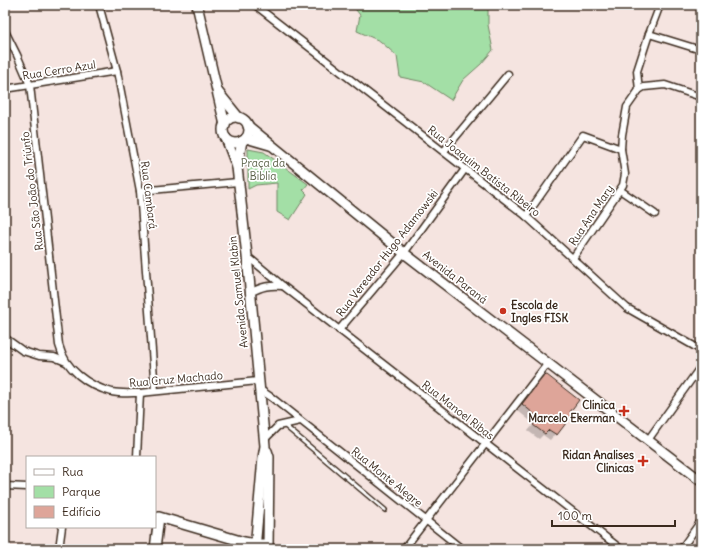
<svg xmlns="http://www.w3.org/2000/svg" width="706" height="554" font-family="Delius,sans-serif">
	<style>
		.green { fill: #a3dfa6; stroke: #6f8462 }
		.shadow { fill: #0003 }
		.building { fill: #dea599; stroke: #3b2a1e }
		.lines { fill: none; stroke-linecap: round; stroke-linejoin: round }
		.lane-casing { stroke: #3b2a1e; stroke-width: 6 }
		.street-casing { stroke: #3b2a1e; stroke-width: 9 }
		.secondary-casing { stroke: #3b2a1e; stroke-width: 12 }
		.path { stroke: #3b2a1e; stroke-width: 1.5; stroke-dasharray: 3 3; stroke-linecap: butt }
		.lane { stroke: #fff; stroke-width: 3 }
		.street { stroke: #fff; stroke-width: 6 }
		.secondary { stroke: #fff; stroke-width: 9 }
		.poi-dot { fill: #c8321e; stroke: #fff; stroke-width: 1.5 }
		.labels { text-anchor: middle; stroke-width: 3.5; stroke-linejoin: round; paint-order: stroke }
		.street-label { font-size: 11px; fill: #3b2a1e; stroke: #fff }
		.park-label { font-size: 11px; fill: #5a6047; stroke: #fff }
		.poi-label { font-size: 11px; font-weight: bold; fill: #3b2a1e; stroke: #fff; text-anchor: end }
	</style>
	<rect width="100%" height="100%" fill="#f5e4e0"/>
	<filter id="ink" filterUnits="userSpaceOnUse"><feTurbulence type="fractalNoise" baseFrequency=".025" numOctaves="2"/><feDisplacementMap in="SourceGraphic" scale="8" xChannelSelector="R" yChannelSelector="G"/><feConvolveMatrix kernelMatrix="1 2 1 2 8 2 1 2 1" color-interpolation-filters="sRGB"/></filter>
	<g filter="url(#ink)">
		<g class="green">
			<path d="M 352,5 L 488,5 L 488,25 L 493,50 L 481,64 L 463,80 L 451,100 L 424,82 L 400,77 L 397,56 L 380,41 L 357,31 L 360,15 Z"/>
			<path d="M 248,149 L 264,152 L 308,184 L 303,190 L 307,194 L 290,220 L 277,212 L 277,183 L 256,185 L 248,189 Z"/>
		</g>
		<path class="shadow" d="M 544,377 L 572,414 L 550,440 L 543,435 L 539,439 L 528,431 L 534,424 L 517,410 Z"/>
		<path class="building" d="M 547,375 L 579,400 L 570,412 L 573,414 L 557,435 L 549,430 L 545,434 L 533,425 L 539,418 L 522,404 L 544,376 Z"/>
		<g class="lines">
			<g class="lane-casing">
				<path id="lane" d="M 284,425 L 385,510"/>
			</g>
			<g class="street-casing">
				<g id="street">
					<path d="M 99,5 L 117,71 L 140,191 L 155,391"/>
					<path d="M 255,5 L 526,216 L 627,308 L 701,350"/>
					<path d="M 5,31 L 17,55 L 30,85 L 59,345 C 65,369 88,386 112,392 C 121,394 131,393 140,393 L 258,381"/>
					<path d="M 649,34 L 701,50"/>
					<path d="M 5,89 L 117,71"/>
					<path d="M 639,90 L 637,71 L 649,34 L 660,5"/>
					<path d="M 444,151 L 508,74"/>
					<path d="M 620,190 L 655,214"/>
					<path d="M 140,191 L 238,182"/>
					<path d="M 526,216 L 583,135 L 621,149"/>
					<path d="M 247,256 L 283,286 L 621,549"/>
					<path d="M 573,258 L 623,185 L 625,174 L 621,149 L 622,135 L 627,107 L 639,90 L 644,87 L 665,85 L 701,97"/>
					<path d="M 250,293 C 262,286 270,285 283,286"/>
					<path d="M 339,330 L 404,253 L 465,169"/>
					<path d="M 5,338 L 23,351 L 39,356 L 54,357 L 66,362"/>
					<path d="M 259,389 L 271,397 L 462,549"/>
					<path d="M 265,439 L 278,426 L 300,421"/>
					<path d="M 648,440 L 701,366"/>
					<path d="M 137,457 L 140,393"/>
					<path d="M 5,486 L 27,487"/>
					<path d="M 59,549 L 62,527"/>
					<path d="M 404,549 L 548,363"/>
					<path d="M 681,549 L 701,521"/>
				</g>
			</g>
			<g class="secondary-casing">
				<g id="secondary">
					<path d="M 197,5 L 225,125"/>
					<path d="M 218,92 L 239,118"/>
					<circle cx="236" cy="130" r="13"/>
					<path d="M 248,126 L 404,253 L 701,481"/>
					<path d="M 226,138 L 237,167 L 247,256 L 265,446 L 263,458 L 255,549"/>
					<path d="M 246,138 L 270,145"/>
					<path d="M 237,167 L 242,141"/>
					<path d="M 267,451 L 269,457 L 268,548"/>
					<path d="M 155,549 L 159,517 L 244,542 L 255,544 L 267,544"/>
				</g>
			</g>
			<path class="path" d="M 245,166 L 250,166"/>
			<use href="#lane" class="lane"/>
			<use href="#street" class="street"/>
			<use href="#secondary" class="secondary"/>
		</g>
	</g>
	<g class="poi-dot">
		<circle cx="503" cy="311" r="4"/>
		<path d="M622 405h4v4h4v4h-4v4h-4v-4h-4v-4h4z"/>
		<path d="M641 455h4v4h4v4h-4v4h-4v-4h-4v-4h4z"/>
	</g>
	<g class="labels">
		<g class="street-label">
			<text transform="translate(59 70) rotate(-9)" y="4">Rua Cerro Azul</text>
			<text transform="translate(484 171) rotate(38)" y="4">Rua Joaquim Batista Ribeiro</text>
			<text transform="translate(32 191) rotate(-97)" y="4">Rua São João do Triúnfo</text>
			<text transform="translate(149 195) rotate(83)" y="4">Rua Cambará</text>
			<text transform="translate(591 215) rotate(-56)" y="4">Rua Ana Mary</text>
			<text transform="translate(387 253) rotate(-52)" y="4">Rua Vereador Hugo Adamowski</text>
			<text transform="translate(455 277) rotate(38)" y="4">Avenida Paraná</text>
			<text transform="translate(238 292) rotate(-96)" y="4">Avenida Samuel Klabin</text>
			<text transform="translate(176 379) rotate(-5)" y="4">Rua Cruz Machado</text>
			<text transform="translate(458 410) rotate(38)" y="4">Rua Manoel Ribas</text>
			<text transform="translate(387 477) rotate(39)" y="4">Rua Monte Alegre</text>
		</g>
		<g class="park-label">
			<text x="263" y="167">Praça da<tspan x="263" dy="13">Biblia</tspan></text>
		</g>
		<g class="poi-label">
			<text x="511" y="309" text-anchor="start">Escola de<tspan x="511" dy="13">Ingles FISK</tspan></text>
			<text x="615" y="409">Clinica<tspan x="615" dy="13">Marcelo Ekerman</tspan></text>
			<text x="634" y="459">Ridan Analises<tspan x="634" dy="13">Clinicas</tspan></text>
		</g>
	</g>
	<rect width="706" height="554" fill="none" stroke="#fff" stroke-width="20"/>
	<rect x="10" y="10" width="686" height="534" fill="none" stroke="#3b2a1e" stroke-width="1.5" filter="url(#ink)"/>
	<rect x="26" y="456" width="130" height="72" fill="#ffffff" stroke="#b1aaa5"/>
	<rect x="34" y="469" width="20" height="6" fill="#ffffff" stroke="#b1aaa5"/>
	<text x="62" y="476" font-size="12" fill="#3b2a1e">Rua</text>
	<rect x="34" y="486" width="20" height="12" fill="#a3dfa6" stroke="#b1aaa5"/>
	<text x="62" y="496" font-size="12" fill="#3b2a1e">Parque</text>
	<rect x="34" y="506" width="20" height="12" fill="#dea599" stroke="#b1aaa5"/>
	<text x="62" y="516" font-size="12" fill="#3b2a1e">Edifício</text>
	<path d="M552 520v6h123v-6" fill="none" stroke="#3b2a1e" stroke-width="2"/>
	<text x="558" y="520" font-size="12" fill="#3b2a1e" stroke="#ffffff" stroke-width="3" paint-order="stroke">100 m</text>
</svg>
